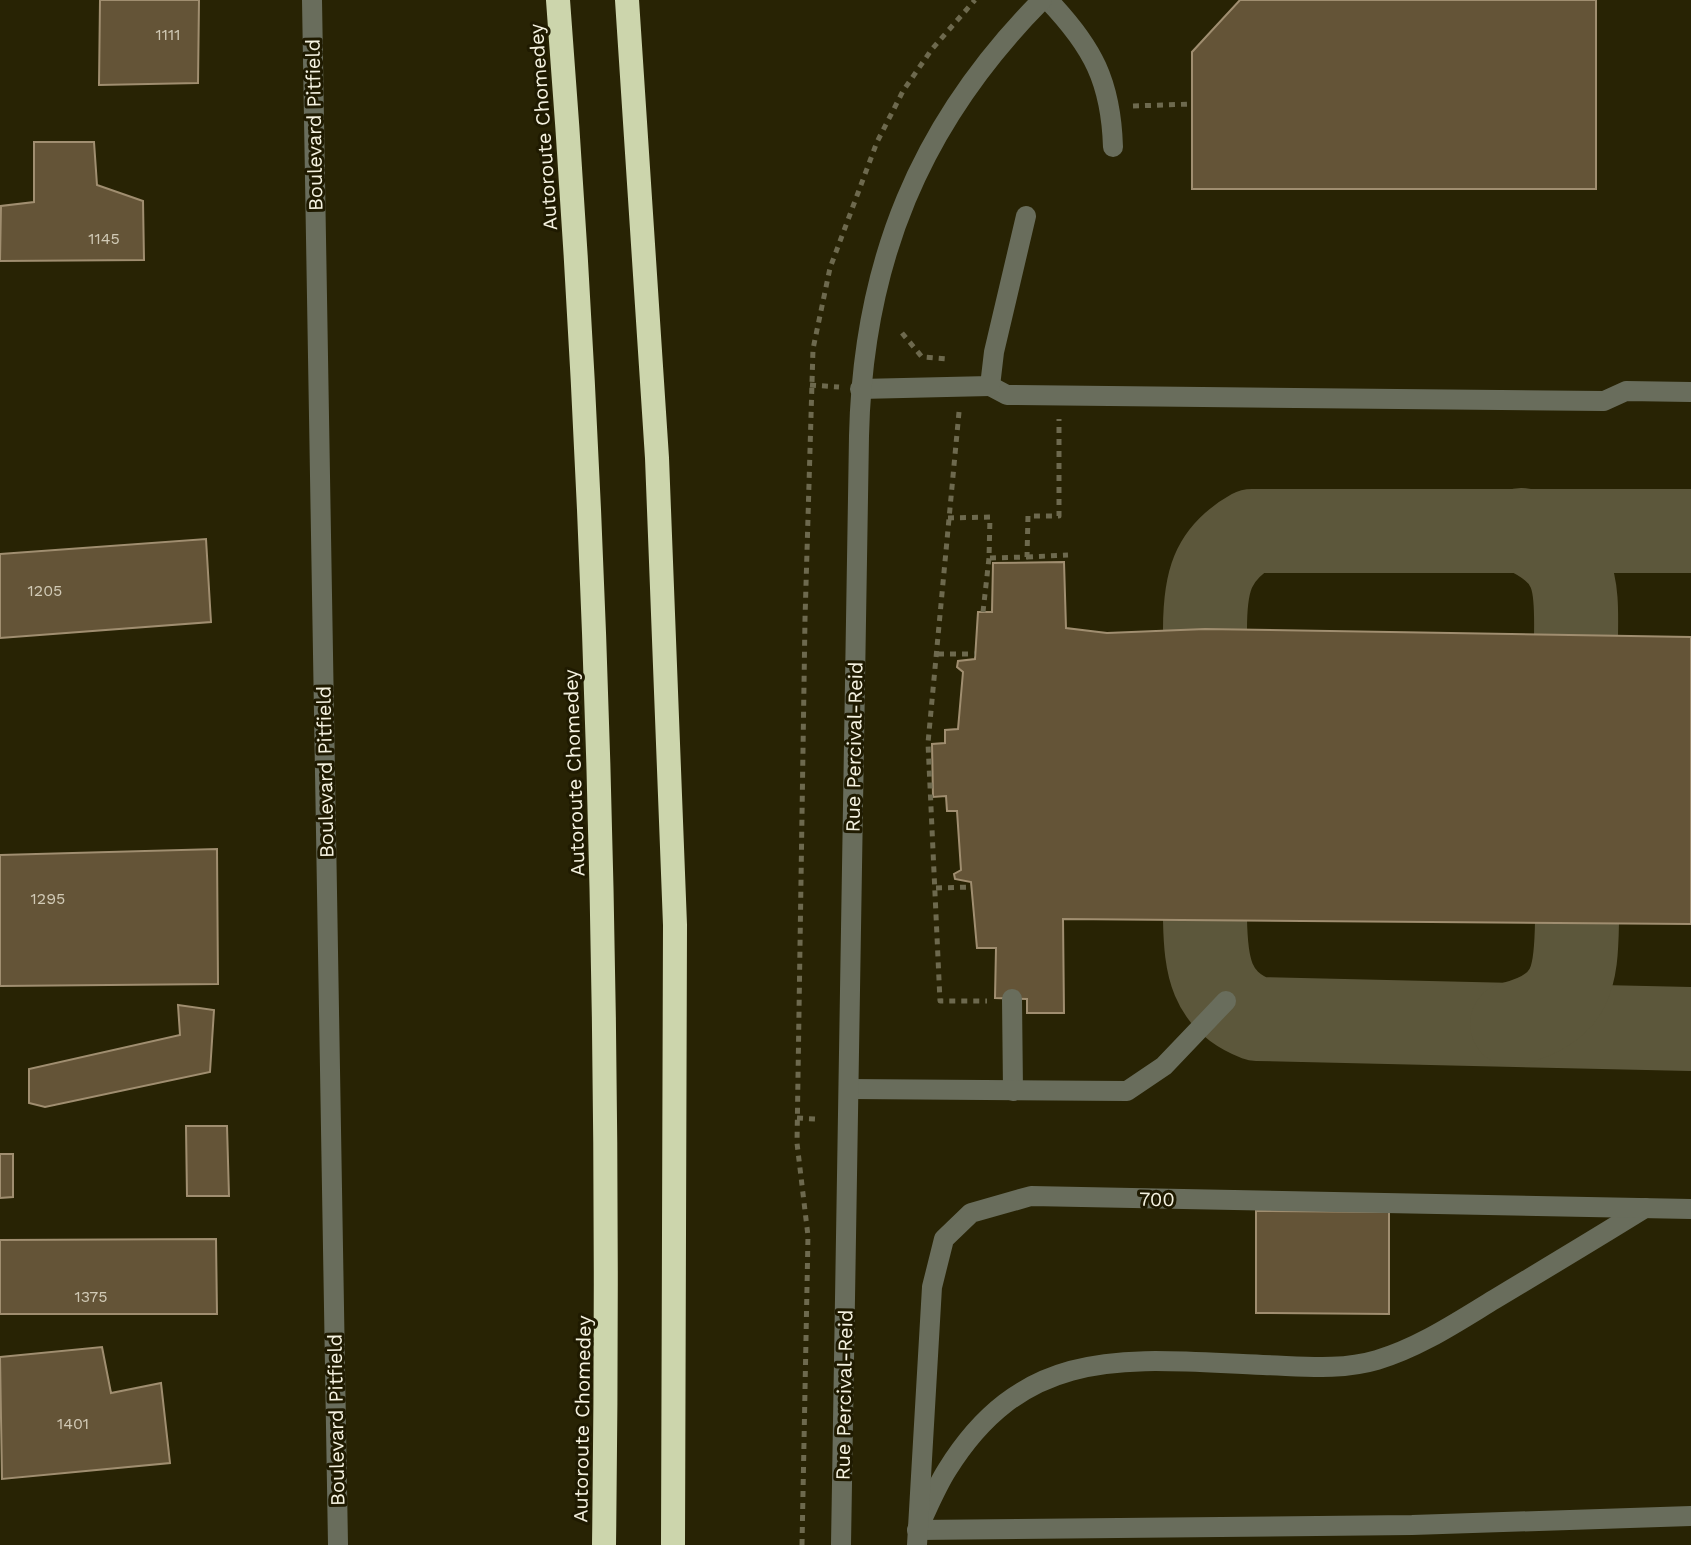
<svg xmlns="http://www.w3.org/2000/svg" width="1691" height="1545" font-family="'Work Sans',sans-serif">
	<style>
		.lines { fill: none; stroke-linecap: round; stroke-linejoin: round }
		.taxiway { stroke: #5c573b; stroke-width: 84 }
		.building { fill: #645437; stroke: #a08e70; stroke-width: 2 }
		.path { stroke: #6d694e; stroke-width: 5; stroke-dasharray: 6 6; stroke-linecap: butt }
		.minor { stroke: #696d5c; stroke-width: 20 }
		.highway { stroke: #ccd5ac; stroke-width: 24 }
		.labels { text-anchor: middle; stroke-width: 6; stroke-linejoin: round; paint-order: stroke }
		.number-label { font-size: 16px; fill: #d1cab6 }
		.street-label { font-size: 20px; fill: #f5f2e0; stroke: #1f1a00 }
	</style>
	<rect width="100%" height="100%" fill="#282304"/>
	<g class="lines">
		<g class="taxiway">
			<path d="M 1521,530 C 1576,554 1577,581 1576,636"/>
			<path d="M 1205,629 C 1205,584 1211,554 1252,531 L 1691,531"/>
			<path d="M 1205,920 C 1206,965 1210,1001 1257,1019 L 1691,1029"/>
			<path d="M 1512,1024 C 1573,1008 1576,978 1577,922"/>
		</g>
	</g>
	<g class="building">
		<path d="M 100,0 L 199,0 L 198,83 L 99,85 Z"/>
		<path d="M 1240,0 L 1596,0 L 1596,189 L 1192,189 L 1192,52 Z"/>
		<path d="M 34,142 L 94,142 L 97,185 L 143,201 L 144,260 L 0,261 L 1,206 L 34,202 Z"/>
		<path d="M 206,539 L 211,622 L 0,638 L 0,554 Z"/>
		<path d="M 1064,562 L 1066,628 L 1107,633 L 1205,629 L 1691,637 L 1691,924 L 1063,919 L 1064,1013 L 1027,1013 L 1027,999 L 995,998 L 996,948 L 977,948 L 971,882 L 955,879 L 954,874 L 961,870 L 957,811 L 947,811 L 946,796 L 933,797 L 932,744 L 945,743 L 945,730 L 958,729 L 963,672 L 957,667 L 958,661 L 975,659 L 978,612 L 992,612 L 993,563 Z"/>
		<path d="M 217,849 L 218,984 L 0,986 L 0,855 Z"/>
		<path d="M 178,1005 L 214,1010 L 210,1072 L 45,1107 L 29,1103 L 29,1069 L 180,1035 Z"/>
		<path d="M 186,1126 L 227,1126 L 229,1196 L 187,1196 Z"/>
		<path d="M 0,1154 L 13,1154 L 13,1197 L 0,1198 Z"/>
		<path d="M 1256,1211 L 1389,1212 L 1389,1314 L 1256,1313 Z"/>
		<path d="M 216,1239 L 217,1314 L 0,1314 L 0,1240 Z"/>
		<path d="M 102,1347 L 111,1393 L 161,1383 L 170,1463 L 2,1479 L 0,1357 Z"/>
	</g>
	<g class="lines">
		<g class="path">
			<path d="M 1133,106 L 1192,104"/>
			<path d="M 902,333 L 922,357 L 948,359"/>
			<path d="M 810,385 L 839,387"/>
			<path d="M 959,412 L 928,743 L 940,1001 L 987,1001"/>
			<path d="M 948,518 L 990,517 L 989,558 L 1027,557 L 1028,516 L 1059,516 L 1059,419"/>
			<path d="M 1027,557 L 1068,555"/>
			<path d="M 983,612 L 989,558"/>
			<path d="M 938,654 L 975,654"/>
			<path d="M 936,888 L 972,887"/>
			<path d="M 797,1118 L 816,1119"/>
			<path d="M 802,1545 L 808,1236 L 797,1143 L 805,619 L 813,349 L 830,268 L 877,142 L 903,91 L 932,49 L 975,0"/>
		</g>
		<g class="minor">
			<path d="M 312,0 L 338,1545"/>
			<path d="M 1048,0 C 1093,47 1111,82 1113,147"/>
			<path d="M 990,386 L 1007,395 L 1604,401 L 1626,391 L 1691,392"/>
			<path d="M 860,389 L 990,386 L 994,352 L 1026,216"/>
			<path d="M 1012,999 L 1013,1091"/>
			<path d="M 849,1089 L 1127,1091 L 1164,1066 L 1226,1001"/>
			<path d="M 1645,1208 C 1595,1239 1545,1269 1495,1299 C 1457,1322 1420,1347 1377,1360 C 1340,1371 1301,1366 1263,1365 C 1132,1360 1027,1341 947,1470 C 935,1489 927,1510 917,1530 L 1412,1525 L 1691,1516"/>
			<path d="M 841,1545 L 859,436 C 863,262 920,123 1042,0"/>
			<path d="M 917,1545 L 932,1287 L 944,1239 L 971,1213 L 1031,1196 L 1691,1209"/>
		</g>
		<g class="highway">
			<path d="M 558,0 C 598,514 611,1030 604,1545"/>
			<path d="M 627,0 L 657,458 L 675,925 L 673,1545"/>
		</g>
	</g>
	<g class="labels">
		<g class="number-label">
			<text x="168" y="40">1111</text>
			<text x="104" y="244">1145</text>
			<text x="45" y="596">1205</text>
			<text x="48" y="904">1295</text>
			<text x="91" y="1302">1375</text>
			<text x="73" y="1429">1401</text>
		</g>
		<g class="street-label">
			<text transform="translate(314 125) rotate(-91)" y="7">Boulevard Pitfield</text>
			<text transform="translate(543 127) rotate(-94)" y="7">Autoroute Chomedey</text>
			<text transform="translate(854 747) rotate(-89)" y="7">Rue Percival-Reid</text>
			<text transform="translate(325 772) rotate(-91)" y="7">Boulevard Pitfield</text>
			<text transform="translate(574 773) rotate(-92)" y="7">Autoroute Chomedey</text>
			<text transform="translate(1157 1199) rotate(1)" y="7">700</text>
			<text transform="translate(844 1395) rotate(-89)" y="7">Rue Percival-Reid</text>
			<text transform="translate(582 1419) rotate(-89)" y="7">Autoroute Chomedey</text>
			<text transform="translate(336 1420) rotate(-91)" y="7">Boulevard Pitfield</text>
		</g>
	</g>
</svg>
